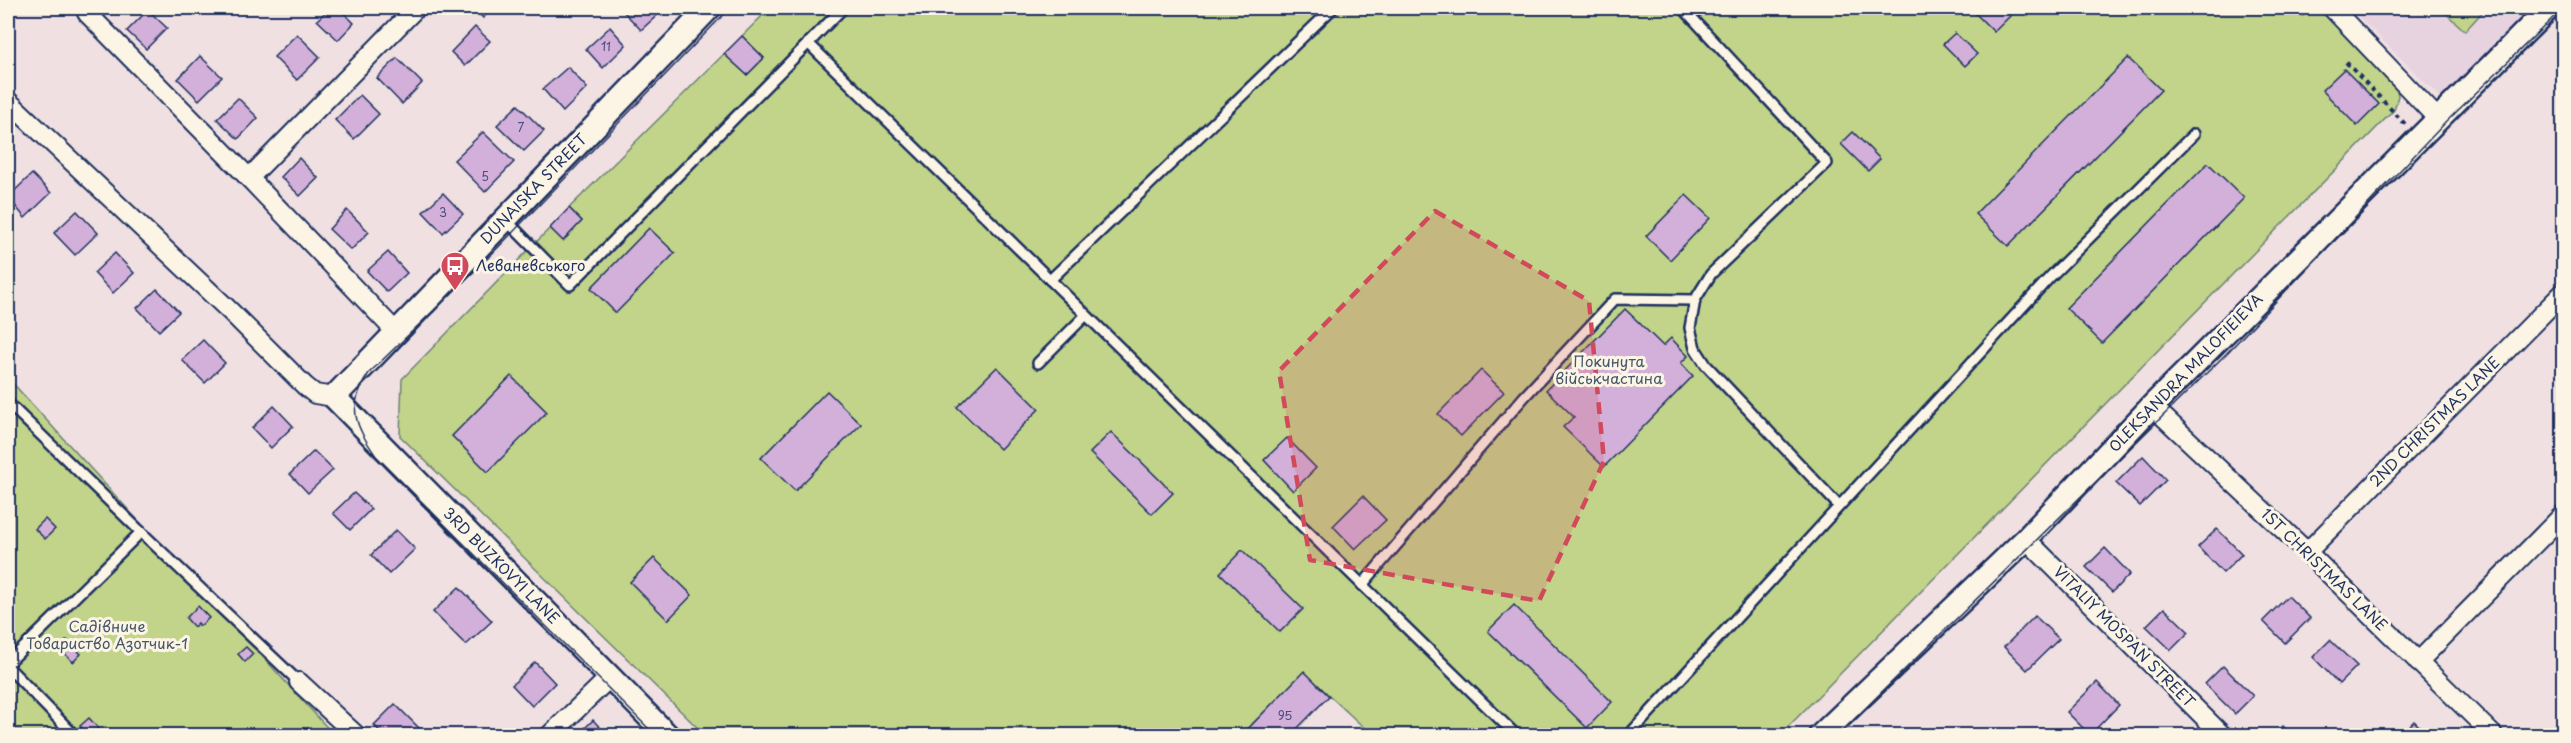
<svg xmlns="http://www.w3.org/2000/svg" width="2571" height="743" font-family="'Playpen Sans',sans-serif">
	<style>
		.built { fill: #e7d2e0 }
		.green { fill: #c1d48a; stroke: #6e8274; stroke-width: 1.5 }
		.building { fill: #d3b0da; stroke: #1b2f5e; stroke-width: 1.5 }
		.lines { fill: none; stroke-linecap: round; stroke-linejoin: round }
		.service-casing { stroke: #1b2f5e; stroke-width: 14 }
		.minor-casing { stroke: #1b2f5e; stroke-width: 22 }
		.tertiary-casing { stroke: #1b2f5e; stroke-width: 27 }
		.path { stroke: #1b2f5e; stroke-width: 4; stroke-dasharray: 4.5 4.5; stroke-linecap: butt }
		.service { stroke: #fcf5e5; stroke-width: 9 }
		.minor { stroke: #fcf5e5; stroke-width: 18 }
		.tertiary { stroke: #fcf5e5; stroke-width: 22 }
		.tram { stroke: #1b2f5e; stroke-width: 1.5 }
		.marked { fill: #d1495b; fill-opacity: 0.2; stroke: #d1495b; stroke-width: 4.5; stroke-dasharray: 12 8; stroke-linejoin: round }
		.labels { text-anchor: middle; stroke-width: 6; stroke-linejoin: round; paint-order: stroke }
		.number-label { font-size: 12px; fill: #494f7d }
		.street-label { font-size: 15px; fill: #1b2f5e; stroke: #fcf5e5 }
		.poi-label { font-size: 15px; fill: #1b2f5e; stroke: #fcf5e5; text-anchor: start }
		.park-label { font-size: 15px; fill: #445869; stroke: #fcf5e5 }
	</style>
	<rect width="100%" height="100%" fill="#f0e0e2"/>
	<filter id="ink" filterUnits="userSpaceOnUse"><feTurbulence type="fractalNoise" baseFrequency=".0167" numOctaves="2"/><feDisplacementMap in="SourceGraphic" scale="12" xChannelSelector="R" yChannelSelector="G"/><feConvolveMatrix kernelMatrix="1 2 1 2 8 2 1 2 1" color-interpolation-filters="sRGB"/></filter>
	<g filter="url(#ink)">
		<path class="built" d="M 2350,8 L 2532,8 L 2441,98 Z"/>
		<g class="green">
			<path d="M 770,8 L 2294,8 L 2303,16 L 2311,8 L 2319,8 L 2397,90 L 2398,96 L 2394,110 L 1780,735 L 1372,735 L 1304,672 L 1241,735 L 705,735 L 400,436 L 402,379 L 550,228 L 564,240 L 582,221 L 569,208 L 724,54 L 747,75 L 764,58 L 742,36 Z"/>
			<path d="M 2440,8 L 2486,8 L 2465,31 Z"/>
			<path d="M 8,378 L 334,735 L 8,735 Z"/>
		</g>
		<g class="building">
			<path d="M 330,8 L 339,8 L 354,23 L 338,40 L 317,20 Z"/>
			<path d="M 473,8 L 493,8 L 483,18 Z"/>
			<path d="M 625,8 L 660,8 L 663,10 L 641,30 L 622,10 Z"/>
			<path d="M 1970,8 L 2018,8 L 1994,32 Z"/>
			<path d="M 148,10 L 167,28 L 146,49 L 127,31 Z"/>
			<path d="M 475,27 L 490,41 L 465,66 L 451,52 Z"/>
			<path d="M 610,27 L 626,45 L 603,68 L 586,49 Z"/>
			<path d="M 1955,33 L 1977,54 L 1965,66 L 1943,44 Z"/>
			<path d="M 297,34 L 320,57 L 297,80 L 274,57 Z"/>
			<path d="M 742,36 L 764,58 L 747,75 L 724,54 Z"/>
			<path d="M 200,56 L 222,77 L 199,100 L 178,79 Z"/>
			<path d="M 397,58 L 422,83 L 402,104 L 377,78 Z"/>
			<path d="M 2128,58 L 2161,90 L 2008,246 L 1975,214 Z"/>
			<path d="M 568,67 L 587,88 L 563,112 L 543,89 Z"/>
			<path d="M 2344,69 L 2379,104 L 2357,126 L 2322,90 Z"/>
			<path d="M 360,95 L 379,114 L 354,139 L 335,120 Z"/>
			<path d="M 238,98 L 258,118 L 238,139 L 217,119 Z"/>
			<path d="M 518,105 L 544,131 L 524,151 L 497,125 Z"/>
			<path d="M 483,132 L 514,162 L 485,192 L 454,160 Z"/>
			<path d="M 1853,132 L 1880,159 L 1868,171 L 1841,144 Z"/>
			<path d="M 299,158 L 318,178 L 300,196 L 281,177 Z"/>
			<path d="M 2208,163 L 2244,198 L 2102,343 L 2066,308 Z"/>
			<path d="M 32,174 L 51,193 L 25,218 L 8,197 Z"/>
			<path d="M 443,193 L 463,214 L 443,233 L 423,212 Z"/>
			<path d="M 1686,195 L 1710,218 L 1670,260 L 1646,236 Z"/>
			<path d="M 569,208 L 582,221 L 563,241 L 550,228 Z"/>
			<path d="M 347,210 L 369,232 L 351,250 L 329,229 Z"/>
			<path d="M 77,211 L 98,233 L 75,255 L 54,233 Z"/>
			<path d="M 649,228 L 675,253 L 616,313 L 591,288 Z"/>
			<path d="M 388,252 L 407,273 L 387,292 L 367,271 Z"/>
			<path d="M 115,253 L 134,273 L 113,293 L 94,273 Z"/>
			<path d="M 157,289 L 179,312 L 159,331 L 137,308 Z"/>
			<path d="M 1625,309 L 1663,346 L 1671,338 L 1688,356 L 1681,363 L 1693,376 L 1604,467 L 1563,427 L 1574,417 L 1546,390 Z"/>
			<path d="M 203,340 L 225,363 L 205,383 L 182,360 Z"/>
			<path d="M 997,367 L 1039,409 L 1000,449 L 957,407 Z"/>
			<path d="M 1481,370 L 1504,392 L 1461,436 L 1438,414 Z"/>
			<path d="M 511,376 L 547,412 L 488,472 L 452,436 Z"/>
			<path d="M 827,391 L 861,424 L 795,491 L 761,458 Z"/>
			<path d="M 274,406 L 293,426 L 271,448 L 252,428 Z"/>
			<path d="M 1111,432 L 1173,493 L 1152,514 L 1090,453 Z"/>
			<path d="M 1287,438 L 1316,468 L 1293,491 L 1264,460 Z"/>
			<path d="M 314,451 L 333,470 L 308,493 L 290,474 Z"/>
			<path d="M 2143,456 L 2166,480 L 2140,506 L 2116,483 Z"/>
			<path d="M 354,493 L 371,509 L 350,530 L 333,513 Z"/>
			<path d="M 1363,496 L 1386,520 L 1355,549 L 1333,526 Z"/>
			<path d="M 45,519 L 55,529 L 45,539 L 35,529 Z"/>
			<path d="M 2217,529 L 2242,554 L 2223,573 L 2198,547 Z"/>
			<path d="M 396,530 L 415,549 L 389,574 L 371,555 Z"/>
			<path d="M 2105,548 L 2130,574 L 2112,592 L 2086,567 Z"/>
			<path d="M 1242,550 L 1303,609 L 1280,632 L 1220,573 Z"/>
			<path d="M 654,558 L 692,595 L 668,620 L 630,582 Z"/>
			<path d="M 459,587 L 492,621 L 466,645 L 433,612 Z"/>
			<path d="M 2288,596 L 2310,618 L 2285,643 L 2263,621 Z"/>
			<path d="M 1514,605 L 1612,702 L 1587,728 L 1488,631 Z"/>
			<path d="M 198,606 L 209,618 L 200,626 L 198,623 L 194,627 L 186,618 Z"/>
			<path d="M 2164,608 L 2189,632 L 2171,650 L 2146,626 Z"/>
			<path d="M 2035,616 L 2059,639 L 2027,670 L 2004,647 Z"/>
			<path d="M 67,640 L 81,654 L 73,662 L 59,648 Z"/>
			<path d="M 2330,640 L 2357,666 L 2339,684 L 2313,657 Z"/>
			<path d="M 246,647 L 253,654 L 245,662 L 238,654 Z"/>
			<path d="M 535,662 L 555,683 L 532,706 L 512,685 Z"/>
			<path d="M 2223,666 L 2253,696 L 2235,714 L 2205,684 Z"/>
			<path d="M 1304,671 L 1329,696 L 1290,736 L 1241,736 Z"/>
			<path d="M 2097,682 L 2119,705 L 2090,735 L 2067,712 Z"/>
			<path d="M 395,704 L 420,729 L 413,736 L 384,736 L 374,725 Z"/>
			<path d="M 89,718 L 98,728 L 90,736 L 80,726 Z"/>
			<path d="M 593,720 L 608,736 L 577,736 Z"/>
			<path d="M 2414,721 L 2429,736 L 2400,736 Z"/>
			<path d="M 2283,726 L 2293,736 L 2273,736 Z"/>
		</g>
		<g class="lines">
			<g class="service-casing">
				<g id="service">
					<path d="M 1683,8 L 1827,163 L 1711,274 L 1695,300 L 1690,328 L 1695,348 L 1706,365 L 1839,506"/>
					<path d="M 808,43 L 1517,736"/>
					<path d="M 506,220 L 570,285 L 843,8"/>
					<path d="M 1050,280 L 1333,8"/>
					<path d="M 1038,363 L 1086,315"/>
					<path d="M 8,403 L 141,532"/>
					<path d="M 1362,585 L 1524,397 L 1615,299 L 1695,300"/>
					<path d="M 8,663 L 141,532 L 299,682"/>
					<path d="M 8,667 L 75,736"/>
					<path d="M 1628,736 L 2050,277 L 2194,134"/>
				</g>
			</g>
			<g class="minor-casing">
				<g id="minor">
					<path d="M 2332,8 L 2438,119"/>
					<path d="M 87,13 L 249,178 L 396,332"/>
					<path d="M 8,101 L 230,311 L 305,386 L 315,394 L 334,397"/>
					<path d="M 249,178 L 416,8"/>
					<path d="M 2152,406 L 2307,552 L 2494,736"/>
					<path d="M 2026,539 L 2223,736"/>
					<path d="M 2307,552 L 2564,292"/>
					<path d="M 2418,662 L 2564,514"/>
					<path d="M 299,682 L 357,736"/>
					<path d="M 549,736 L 610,677"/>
				</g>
			</g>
			<g class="tertiary-casing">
				<g id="tertiary">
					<path d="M 668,736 L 334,397 L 709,8"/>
					<path d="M 1820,736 L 2026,539 L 2152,406 L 2549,8"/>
				</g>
			</g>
			<path class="path" d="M 2346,62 L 2406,125"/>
			<use href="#service" class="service"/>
			<use href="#minor" class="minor"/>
			<use href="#tertiary" class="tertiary"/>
			<g class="tram">
				<path d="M 656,736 L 376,456 C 355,425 346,407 369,373 L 485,261 L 730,8"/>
				<path d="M 1837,736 L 2226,354 L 2446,122 L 2563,8"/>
			</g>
		</g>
	</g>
	<path class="marked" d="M 1435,211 L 1589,301 L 1604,461 L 1539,601 L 1310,560 L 1279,371 Z"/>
	<defs>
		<g id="bus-pin" transform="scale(1.5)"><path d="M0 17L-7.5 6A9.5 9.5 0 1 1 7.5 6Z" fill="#d1495b" stroke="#fcf5e5"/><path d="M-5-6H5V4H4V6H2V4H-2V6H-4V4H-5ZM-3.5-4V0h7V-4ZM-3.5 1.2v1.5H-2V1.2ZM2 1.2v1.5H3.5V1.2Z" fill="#fff"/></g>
	</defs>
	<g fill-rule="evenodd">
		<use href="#bus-pin" x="455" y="266"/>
	</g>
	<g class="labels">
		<g class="number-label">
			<text x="606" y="51">11</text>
			<text x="521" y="132">7</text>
			<text x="485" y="181">5</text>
			<text x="443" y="217">3</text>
			<text x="1285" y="720">95</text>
		</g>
		<g class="street-label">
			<text transform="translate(534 189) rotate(-46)" y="5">DUNAISKA STREET</text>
			<text transform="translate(2186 373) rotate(-46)" y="5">OLEKSANDRA MALOFIEIEVA</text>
			<text transform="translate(2435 422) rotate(-45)" y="5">2ND CHRISTMAS LANE</text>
			<text transform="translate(501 566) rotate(45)" y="5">3RD BUZKOVYI LANE</text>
			<text transform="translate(2324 570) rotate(44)" y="5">1ST CHRISTMAS LANE</text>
			<text transform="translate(2124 637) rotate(45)" y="5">VITALIY MOSPAN STREET</text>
		</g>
		<g class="poi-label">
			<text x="476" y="271">Леваневського</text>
		</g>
		<g class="park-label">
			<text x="1609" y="367">Покинута<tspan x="1609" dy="17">військчастина</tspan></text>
			<text x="107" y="632">Садівниче<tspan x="107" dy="17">Товариство Азотчик-1</tspan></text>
		</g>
	</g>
	<rect width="2571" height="743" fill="none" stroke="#fcf5e5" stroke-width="30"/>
	<rect x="15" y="15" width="2541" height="713" fill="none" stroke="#1b2f5e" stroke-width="2" filter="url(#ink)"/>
</svg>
